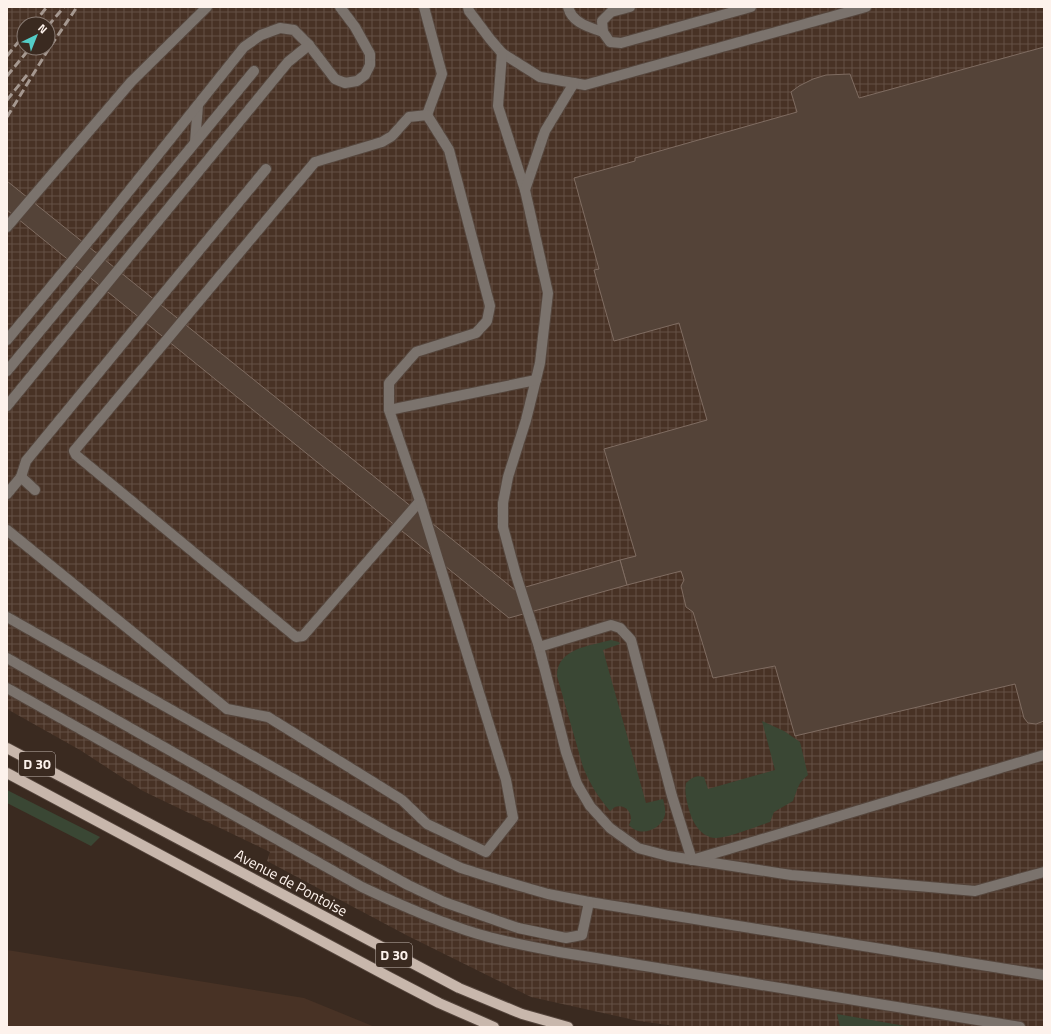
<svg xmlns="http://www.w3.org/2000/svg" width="1051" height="1034" font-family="'Titillium Web',sans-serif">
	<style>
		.built { fill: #483225 }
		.industrial { fill: url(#industrial-grid); fill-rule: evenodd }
		.grass { fill: #3a4734 }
		.building { fill: #544338; stroke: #7f6c61 }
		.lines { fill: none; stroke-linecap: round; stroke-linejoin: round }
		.minor-casing { stroke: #55463d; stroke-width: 12 }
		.major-casing { stroke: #55463d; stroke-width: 12 }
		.minor { stroke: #7b736d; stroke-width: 10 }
		.major { stroke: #c8b7ac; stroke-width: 10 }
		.rail { stroke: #a59890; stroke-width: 3; stroke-dasharray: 8 4; stroke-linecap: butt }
		.labels { text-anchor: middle; stroke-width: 3; stroke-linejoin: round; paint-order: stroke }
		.shield { fill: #3a2a20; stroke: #c2b6af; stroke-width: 1 }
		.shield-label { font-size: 14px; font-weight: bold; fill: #fdf2ec }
		.street-label { font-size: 15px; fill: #fdf2ec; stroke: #3a2a20 }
	</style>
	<defs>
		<pattern id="industrial-grid" width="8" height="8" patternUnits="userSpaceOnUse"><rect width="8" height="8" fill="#483225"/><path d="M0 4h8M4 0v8" fill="none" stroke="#635045"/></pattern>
	</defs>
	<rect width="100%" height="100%" fill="#3a2a20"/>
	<path class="built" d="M 7,950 L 304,998 L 375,1027 L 7,1027 Z"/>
	<path class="industrial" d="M 7,7 L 1044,7 L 1044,1027 L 682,1027 L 639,1021 L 531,997 L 408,936 L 267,861 L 270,852 L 143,791 L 80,750 L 7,709 ZM 24,24 L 48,24 L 48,48 L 24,48 Z"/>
	<g class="grass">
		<path d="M 611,640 L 619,642 L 620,644 L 603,650 L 646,803 L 663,799 C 664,803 666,810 665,815 C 661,830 640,838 629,825 C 635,815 626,803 615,807 C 613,808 612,810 610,811 C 598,797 590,784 583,767 L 557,676 C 557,648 590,646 611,640 Z"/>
		<path d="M 762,721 L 784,731 L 800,742 L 808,775 C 797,784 798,789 793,801 L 774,812 L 770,822 C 758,826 726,839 715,838 C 702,837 694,825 690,813 C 687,803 684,793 686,783 C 692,778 696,775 704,777 L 708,789 L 775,770 Z"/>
		<path d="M 7,790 L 100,837 L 91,846 L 7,803 Z"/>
		<path d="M 837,1014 L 911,1027 L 840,1027 Z"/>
	</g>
	<g class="building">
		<path d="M 1044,47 L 1044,721 L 1036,724 L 1028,723 L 1024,718 L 1015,684 L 795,736 L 775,666 L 713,678 L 693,612 L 686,607 L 681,586 L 684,580 L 681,571 L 627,585 L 620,560 L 636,556 L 604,449 L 707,420 L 679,323 L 614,341 L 594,270 L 599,269 L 574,178 L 635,161 L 635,158 L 797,112 L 791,92 L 799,86 L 813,79 L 826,75 L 850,74 L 859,98 Z"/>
		<path d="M 7,181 L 515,590 L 620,560 L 627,585 L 509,618 L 7,210 Z"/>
	</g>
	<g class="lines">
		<g class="minor-casing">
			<g id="minor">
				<path d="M 424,7 L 442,74 L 427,115"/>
				<path d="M 468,7 L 469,11 L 490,39 L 502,53 L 540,77 L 585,85 L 866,7"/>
				<path d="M 568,7 C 572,23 589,27 603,32"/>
				<path d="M 630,7 L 611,12 L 602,21 L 603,32 L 610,42 L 621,43 L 751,7"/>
				<path d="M 502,53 L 498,106 L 525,190"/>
				<path d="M 574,83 L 545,131 L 525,190 L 548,293 L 540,363 L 526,420 L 508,477 L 503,503 L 503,527 L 516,575 L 539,647 L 566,752 L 577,784 L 590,806 L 610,828 L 638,848 L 668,856 L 791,875 L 975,891 L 1044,872"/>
				<path d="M 427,115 L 449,150 L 490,306 L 487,321 L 476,333 L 416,352 L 389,383 L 389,410 L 420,501 L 303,636 L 296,637 L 76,455 L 74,451 L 315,162 L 382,142 L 392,136 L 409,117 Z"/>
				<path d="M 195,142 L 198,105"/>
				<path d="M 7,227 L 131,82 L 207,7"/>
				<path d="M 7,340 L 101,226 L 244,47 L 261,35 L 280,28 L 294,30 L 309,45 L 335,79 L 345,83 L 357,81 L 365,75 L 370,65 L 370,54 L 355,27 L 340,7"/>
				<path d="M 7,371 L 254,71"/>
				<path d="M 7,406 L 288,62 L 309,45"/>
				<path d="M 389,410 L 536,380"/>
				<path d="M 21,477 L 26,461 L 266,169"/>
				<path d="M 7,494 L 21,477 L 35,490"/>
				<path d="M 7,530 L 227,709 L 268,717 L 402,800 L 427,824 L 486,852 L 513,818 L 506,780 L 420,501"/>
				<path d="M 7,617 L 391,834 L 423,850 L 461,868 L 496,879 L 548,894 L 589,902 L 1044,975"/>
				<path d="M 539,647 L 611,625 L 620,628 L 631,640 L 672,796 L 692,860 L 1044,755"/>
				<path d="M 7,658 L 370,864 L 408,885 L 444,902 L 518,928 L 566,938 L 582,935 L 589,902"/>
				<path d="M 7,688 L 362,887 C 400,905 438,922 478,934 C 505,942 532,947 559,952 L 1020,1027"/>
			</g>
		</g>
		<g class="major-casing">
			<g id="major">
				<path d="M 7,748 L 459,988 L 522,1014 L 568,1027"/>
				<path d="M 7,773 L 389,977 L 439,1003 L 494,1027"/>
			</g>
		</g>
		<use href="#minor" class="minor"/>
		<use href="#major" class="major"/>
		<g class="rail">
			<path d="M 33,24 L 47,7"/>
			<path d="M 48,26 L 64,7"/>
			<path d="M 7,56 L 24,35"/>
			<path d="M 7,76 L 30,48"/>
			<path d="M 7,100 L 27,75"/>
			<path d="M 7,117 L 48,50 L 77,7"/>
		</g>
	</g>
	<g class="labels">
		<g class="shield">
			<rect x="19" y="752" width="36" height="24" rx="3"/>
			<rect x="376" y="943" width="36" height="24" rx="3"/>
		</g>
		<g class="shield-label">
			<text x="37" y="769">D 30</text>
			<text x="394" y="960">D 30</text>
		</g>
		<g class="street-label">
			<text transform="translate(291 883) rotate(28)" y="5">Avenue de Pontoise</text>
		</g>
	</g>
	<rect width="1051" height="1034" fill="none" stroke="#fdf2ec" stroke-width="16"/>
	<g transform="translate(36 36) rotate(43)"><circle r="19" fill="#3a2a20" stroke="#887a72"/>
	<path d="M0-3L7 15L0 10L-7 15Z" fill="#54cdc7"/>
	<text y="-6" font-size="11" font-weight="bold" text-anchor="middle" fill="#fdf2ec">N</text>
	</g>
</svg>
